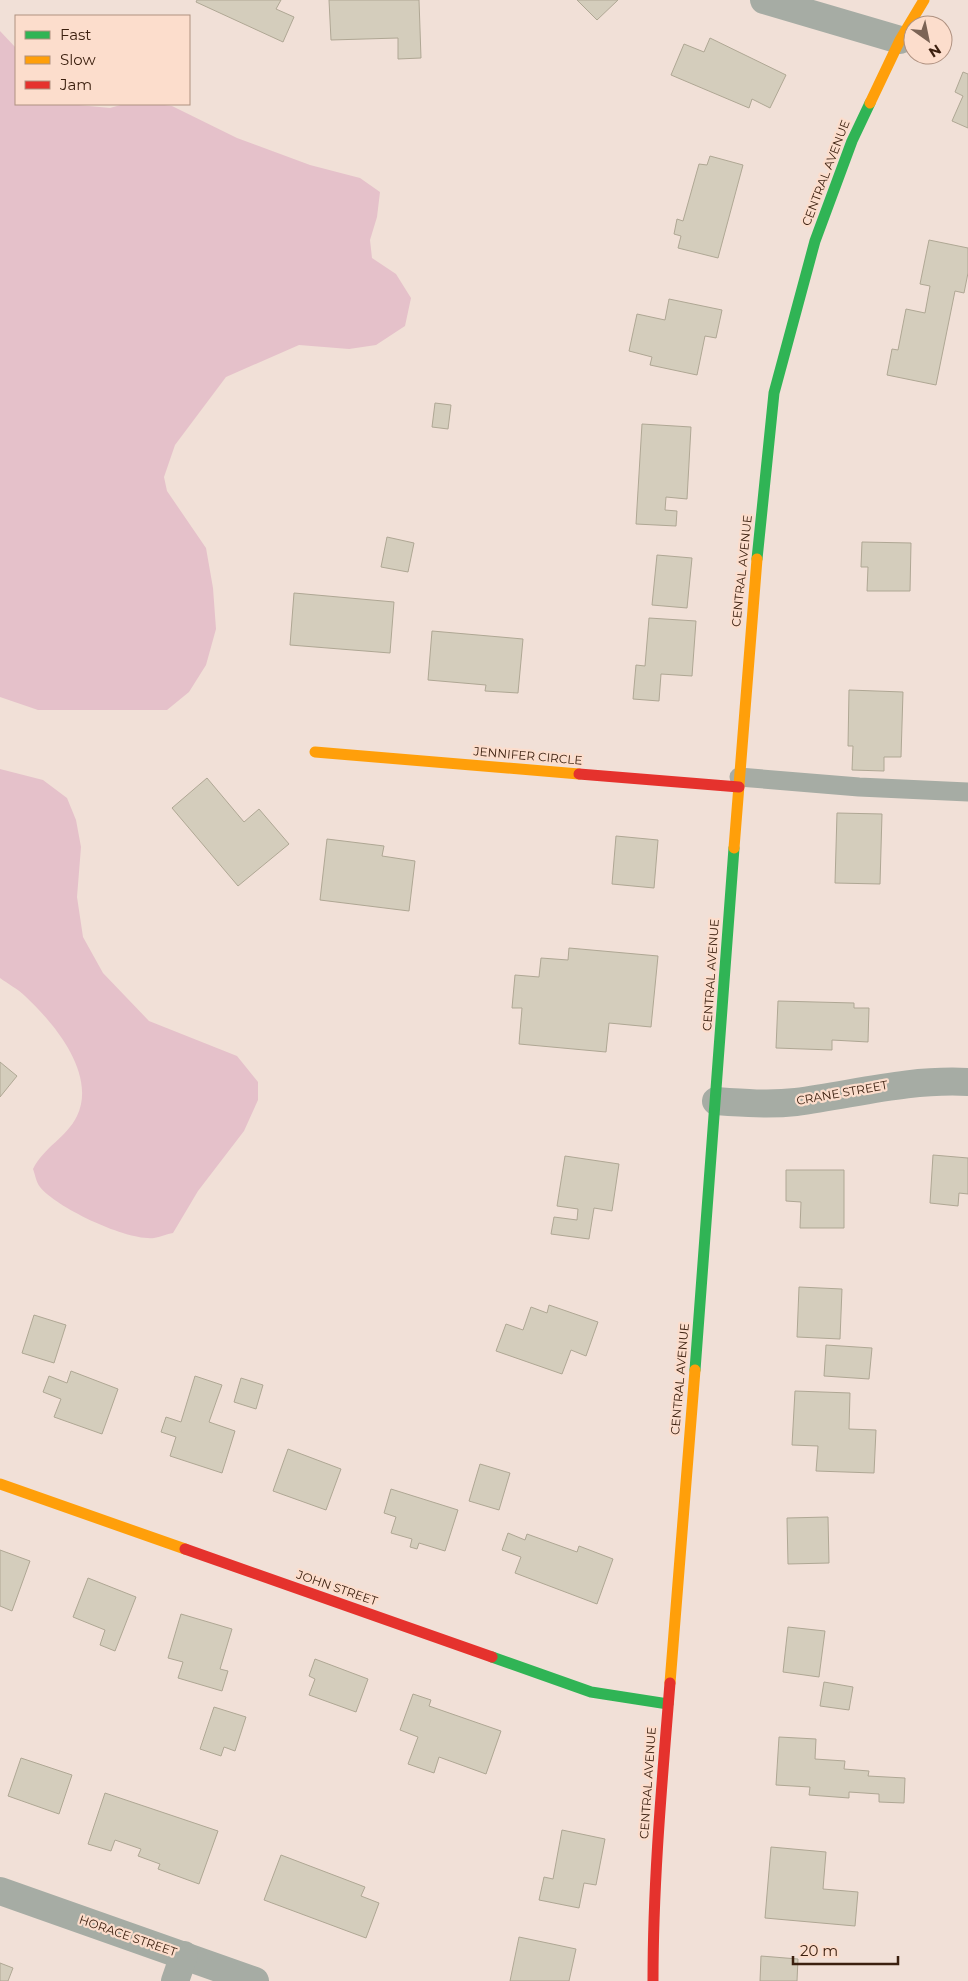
<svg xmlns="http://www.w3.org/2000/svg" width="968" height="1981" font-family="Montserrat,sans-serif">
	<style>
		.green { fill: #e5c1ca }
		.building { fill: #d4cdbc; stroke: #afa794 }
		.lines { fill: none; stroke-linecap: round; stroke-linejoin: round }
		.lane { stroke: #a6aca4; stroke-width: 19 }
		.street { stroke: #a6aca4; stroke-width: 28 }
		.fast { stroke: #30b455; stroke-width: 11 }
		.slow { stroke: #ff9f0a; stroke-width: 11 }
		.jam { stroke: #e5322d; stroke-width: 11 }
		.labels { text-anchor: middle; stroke-width: 4.5; stroke-linejoin: round; paint-order: stroke }
		.street-label { font-size: 12px; fill: #3c200f; stroke: #fcddcc }
	</style>
	<rect width="100%" height="100%" fill="#f1e0d7"/>
	<g class="green">
		<path d="M 0,31 L 16,48 L 16,104 L 68,104 L 110,108 L 124,104 L 157,104 L 172,106 L 237,138 L 310,165 L 360,178 L 380,192 L 377,217 L 370,240 L 372,258 L 396,274 L 411,298 L 405,326 L 376,345 L 349,349 L 299,345 L 226,377 L 175,445 L 164,477 L 167,491 L 206,548 L 213,588 L 216,629 L 206,665 L 189,692 L 167,710 L 38,710 L 0,697 Z"/>
		<path d="M 0,769 L 43,780 L 67,798 L 76,820 L 81,847 L 77,897 L 83,937 L 103,973 L 149,1021 L 237,1056 L 258,1082 L 258,1100 L 244,1131 L 198,1191 L 173,1233 C 167,1234 160,1237 154,1238 C 127,1241 57,1208 40,1187 C 36,1182 35,1174 33,1169 C 44,1147 67,1137 77,1116 C 97,1074 54,1023 25,996 C 18,989 8,984 0,978 Z"/>
	</g>
	<g class="building">
		<path d="M 197,0 L 281,0 L 276,9 L 294,17 L 283,42 L 196,2 Z"/>
		<path d="M 329,0 L 419,0 L 421,58 L 398,59 L 398,38 L 331,40 Z"/>
		<path d="M 577,0 L 618,0 L 597,20 Z"/>
		<path d="M 710,38 L 786,75 L 770,108 L 752,99 L 749,108 L 671,75 L 684,44 L 704,52 Z"/>
		<path d="M 963,72 L 968,74 L 968,128 L 952,121 L 963,96 L 955,92 Z"/>
		<path d="M 710,156 L 743,165 L 718,258 L 678,248 L 681,236 L 674,234 L 677,219 L 683,221 L 699,164 L 707,165 Z"/>
		<path d="M 929,240 L 968,248 L 968,273 L 964,293 L 955,291 L 936,385 L 887,375 L 892,349 L 898,350 L 906,309 L 925,313 L 930,286 L 920,284 Z"/>
		<path d="M 669,299 L 722,310 L 716,338 L 705,336 L 697,375 L 650,365 L 652,357 L 629,351 L 637,314 L 665,320 Z"/>
		<path d="M 435,403 L 451,405 L 448,429 L 432,427 Z"/>
		<path d="M 642,424 L 691,427 L 687,499 L 666,497 L 665,510 L 677,511 L 676,526 L 636,524 Z"/>
		<path d="M 387,537 L 414,543 L 408,572 L 381,567 Z"/>
		<path d="M 862,542 L 911,543 L 910,591 L 867,591 L 868,567 L 861,567 Z"/>
		<path d="M 657,555 L 692,558 L 687,608 L 652,605 Z"/>
		<path d="M 294,593 L 394,602 L 390,653 L 290,645 Z"/>
		<path d="M 649,618 L 696,621 L 692,676 L 661,674 L 659,701 L 633,699 L 636,665 L 645,666 Z"/>
		<path d="M 432,631 L 523,639 L 518,693 L 485,691 L 486,685 L 428,680 Z"/>
		<path d="M 849,690 L 903,692 L 901,757 L 884,757 L 884,771 L 852,770 L 853,746 L 848,746 Z"/>
		<path d="M 207,778 L 244,822 L 259,809 L 289,844 L 238,886 L 172,808 Z"/>
		<path d="M 837,813 L 882,814 L 880,884 L 835,883 Z"/>
		<path d="M 616,836 L 658,840 L 654,888 L 612,884 Z"/>
		<path d="M 327,839 L 384,846 L 382,856 L 415,861 L 409,911 L 320,900 Z"/>
		<path d="M 569,948 L 658,956 L 651,1027 L 609,1023 L 606,1052 L 519,1044 L 522,1008 L 512,1008 L 515,975 L 539,977 L 541,958 L 568,960 Z"/>
		<path d="M 778,1001 L 854,1003 L 854,1008 L 869,1008 L 868,1042 L 832,1040 L 832,1050 L 776,1048 Z"/>
		<path d="M 0,1062 L 17,1076 L 0,1097 Z"/>
		<path d="M 933,1155 L 968,1158 L 968,1194 L 959,1193 L 958,1206 L 930,1203 Z"/>
		<path d="M 565,1156 L 619,1164 L 612,1211 L 594,1208 L 589,1239 L 551,1234 L 554,1217 L 577,1220 L 578,1209 L 557,1206 Z"/>
		<path d="M 786,1170 L 844,1170 L 844,1228 L 800,1228 L 801,1202 L 786,1201 Z"/>
		<path d="M 799,1287 L 842,1289 L 840,1339 L 797,1337 Z"/>
		<path d="M 549,1305 L 598,1322 L 586,1356 L 571,1350 L 562,1374 L 496,1351 L 506,1324 L 523,1330 L 531,1307 L 547,1313 Z"/>
		<path d="M 34,1315 L 66,1325 L 54,1363 L 22,1353 Z"/>
		<path d="M 826,1345 L 872,1348 L 869,1379 L 824,1376 Z"/>
		<path d="M 71,1371 L 118,1389 L 102,1434 L 54,1417 L 61,1399 L 43,1392 L 49,1376 L 67,1383 Z"/>
		<path d="M 195,1376 L 222,1385 L 209,1422 L 235,1431 L 222,1473 L 170,1456 L 176,1437 L 161,1432 L 166,1417 L 181,1422 Z"/>
		<path d="M 241,1378 L 263,1385 L 256,1409 L 234,1402 Z"/>
		<path d="M 795,1391 L 850,1393 L 849,1429 L 876,1430 L 874,1473 L 816,1471 L 818,1446 L 792,1445 Z"/>
		<path d="M 288,1449 L 341,1469 L 326,1510 L 273,1491 Z"/>
		<path d="M 480,1464 L 510,1473 L 499,1510 L 469,1501 Z"/>
		<path d="M 391,1489 L 458,1510 L 445,1551 L 419,1543 L 417,1549 L 410,1547 L 412,1539 L 391,1533 L 396,1517 L 384,1513 Z"/>
		<path d="M 828,1517 L 829,1563 L 788,1564 L 787,1518 Z"/>
		<path d="M 508,1533 L 525,1540 L 527,1534 L 577,1552 L 579,1546 L 613,1559 L 597,1604 L 515,1573 L 521,1557 L 502,1550 Z"/>
		<path d="M 0,1550 L 30,1561 L 12,1611 L 0,1606 Z"/>
		<path d="M 88,1578 L 136,1597 L 115,1651 L 100,1645 L 105,1630 L 73,1617 Z"/>
		<path d="M 181,1614 L 232,1629 L 220,1669 L 228,1671 L 222,1691 L 178,1678 L 183,1662 L 168,1658 Z"/>
		<path d="M 788,1627 L 825,1631 L 819,1677 L 783,1672 Z"/>
		<path d="M 315,1659 L 368,1679 L 356,1712 L 309,1695 L 315,1679 L 309,1676 Z"/>
		<path d="M 824,1682 L 853,1687 L 849,1710 L 820,1706 Z"/>
		<path d="M 413,1694 L 431,1700 L 429,1706 L 501,1731 L 486,1774 L 439,1757 L 434,1773 L 408,1764 L 418,1737 L 400,1730 Z"/>
		<path d="M 214,1707 L 246,1717 L 235,1751 L 224,1747 L 221,1756 L 200,1749 Z"/>
		<path d="M 779,1737 L 816,1739 L 815,1759 L 845,1761 L 844,1769 L 869,1771 L 868,1776 L 905,1778 L 904,1803 L 879,1802 L 879,1794 L 849,1792 L 849,1798 L 809,1795 L 810,1787 L 776,1785 Z"/>
		<path d="M 21,1758 L 72,1775 L 59,1814 L 8,1796 Z"/>
		<path d="M 105,1793 L 218,1831 L 199,1884 L 158,1869 L 160,1864 L 138,1856 L 141,1849 L 115,1840 L 111,1851 L 88,1844 Z"/>
		<path d="M 562,1830 L 605,1839 L 596,1885 L 584,1883 L 579,1908 L 539,1900 L 544,1877 L 553,1879 Z"/>
		<path d="M 771,1847 L 826,1852 L 823,1889 L 858,1892 L 855,1926 L 765,1918 Z"/>
		<path d="M 281,1855 L 365,1887 L 361,1896 L 379,1903 L 366,1938 L 264,1900 Z"/>
		<path d="M 519,1937 L 576,1949 L 569,1981 L 510,1981 Z"/>
		<path d="M 761,1956 L 798,1959 L 797,1981 L 760,1981 Z"/>
		<path d="M 0,1963 L 13,1968 L 8,1981 L 0,1981 Z"/>
	</g>
	<g class="lines">
		<path class="lane" d="M 739,777 L 859,787 L 968,792"/>
		<g class="street">
			<path d="M 764,0 L 900,40"/>
			<path d="M 716,1101 C 743,1103 770,1105 796,1102 C 856,1094 907,1079 968,1082"/>
			<path d="M 0,1891 L 255,1981"/>
			<path d="M 175,1981 L 184,1955"/>
		</g>
		<g class="fast">
			<path d="M 757,559 L 774,393 L 815,241 L 852,141 L 870,103"/>
			<path d="M 695,1370 L 734,848"/>
			<path d="M 492,1657 L 591,1692 L 668,1704"/>
		</g>
		<g class="slow">
			<path d="M 870,103 L 900,40 L 924,0"/>
			<path d="M 315,752 L 579,774"/>
			<path d="M 734,848 L 757,559"/>
			<path d="M 0,1484 L 185,1549"/>
			<path d="M 670,1683 L 695,1370"/>
		</g>
		<g class="jam">
			<path d="M 579,774 L 739,787"/>
			<path d="M 185,1549 L 492,1657"/>
			<path d="M 653,1981 C 653,1881 662,1782 670,1683"/>
		</g>
	</g>
	<g class="labels">
		<g class="street-label">
			<text transform="translate(826 173) rotate(-69)" y="4">CENTRAL AVENUE</text>
			<text transform="translate(742 571) rotate(-84)" y="4">CENTRAL AVENUE</text>
			<text transform="translate(528 756) rotate(5)" y="4">JENNIFER CIRCLE</text>
			<text transform="translate(711 975) rotate(-86)" y="4">CENTRAL AVENUE</text>
			<text transform="translate(842 1093) rotate(-10)" y="4">CRANE STREET</text>
			<text transform="translate(680 1379) rotate(-85)" y="4">CENTRAL AVENUE</text>
			<text transform="translate(337 1588) rotate(19)" y="4">JOHN STREET</text>
			<text transform="translate(648 1783) rotate(-86)" y="4">CENTRAL AVENUE</text>
			<text transform="translate(128 1936) rotate(19)" y="4">HORACE STREET</text>
		</g>
	</g>
	<rect x="15" y="15" width="175" height="90" fill="#fcddcc" stroke="#af9180"/>
	<rect x="25" y="31" width="25" height="8" fill="#30b455" stroke="#af9180"/>
	<text x="60" y="40" font-size="15" fill="#3c200f">Fast</text>
	<rect x="25" y="56" width="25" height="8" fill="#ff9f0a" stroke="#af9180"/>
	<text x="60" y="65" font-size="15" fill="#3c200f">Slow</text>
	<rect x="25" y="81" width="25" height="8" fill="#e5322d" stroke="#af9180"/>
	<text x="60" y="90" font-size="15" fill="#3c200f">Jam</text>
	<g transform="translate(928 40) rotate(147)"><circle r="24" fill="#fcddcc" stroke="#af9180"/>
	<path d="M0-4L9 19L0 12L-9 19Z" fill="#7b6355"/>
	<text y="-8" font-size="14" font-weight="bold" text-anchor="middle" fill="#3c200f">N</text>
	</g>
	<path d="M793 1956v8h105v-8" fill="none" stroke="#3c200f" stroke-width="2.5"/>
	<text x="800" y="1956" font-size="15" fill="#3c200f" stroke="#fcddcc" stroke-width="4" paint-order="stroke">20 m</text>
</svg>
